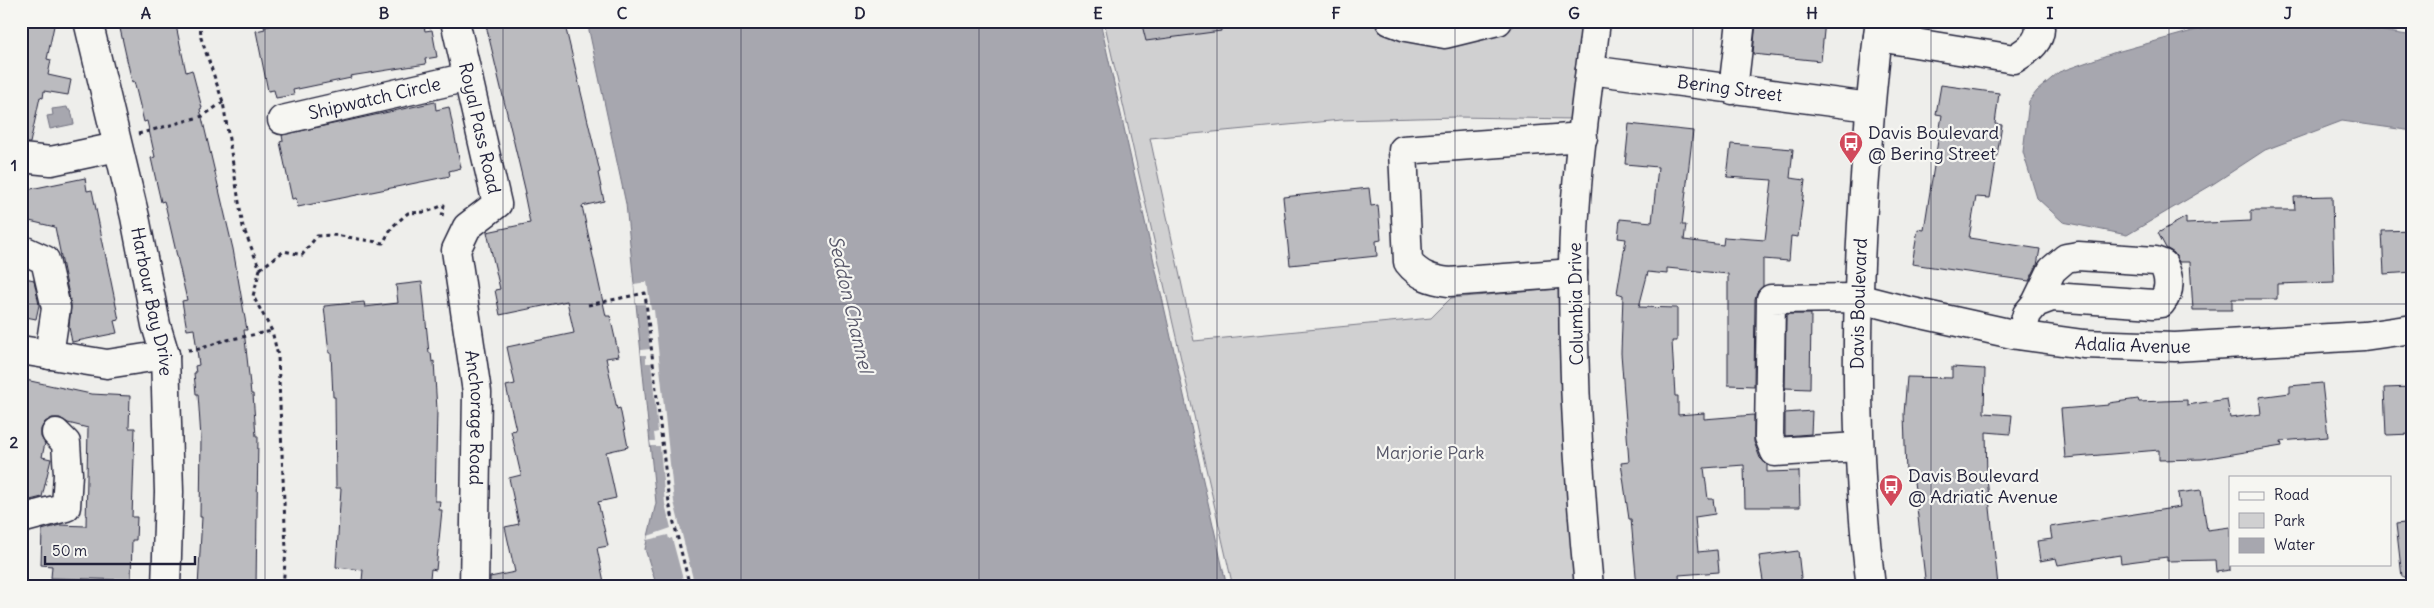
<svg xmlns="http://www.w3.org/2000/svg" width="2434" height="608" font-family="Delius,sans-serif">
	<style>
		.green { fill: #d0d0d1; stroke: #797986 }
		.water { fill: #a7a7af; stroke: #727281 }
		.pier { fill: #eeeeeb }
		.building { fill: #bbbbbf; stroke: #22223b }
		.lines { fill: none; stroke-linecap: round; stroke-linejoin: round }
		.minor-casing { stroke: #22223b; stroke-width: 31 }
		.path { stroke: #22223b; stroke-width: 3; stroke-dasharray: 4 4; stroke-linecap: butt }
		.minor { stroke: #f6f6f2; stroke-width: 28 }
		.grid { fill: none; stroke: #22223b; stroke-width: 1; stroke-opacity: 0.55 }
		.labels { text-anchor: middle; stroke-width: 4.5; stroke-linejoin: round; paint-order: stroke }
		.street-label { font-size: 18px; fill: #22223b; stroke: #f6f6f2 }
		.poi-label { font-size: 18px; fill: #22223b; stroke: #f6f6f2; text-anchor: start }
		.park-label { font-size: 18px; fill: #565668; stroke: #f6f6f2 }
		.water-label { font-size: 19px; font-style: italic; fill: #575769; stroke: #f6f6f2 }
		.neatline { fill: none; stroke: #22223b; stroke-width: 2 }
		.grid-label { font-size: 16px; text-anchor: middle; font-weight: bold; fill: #22223b }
	</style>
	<rect width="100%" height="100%" fill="#eeeeeb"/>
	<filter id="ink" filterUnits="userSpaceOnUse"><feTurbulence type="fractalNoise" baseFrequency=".02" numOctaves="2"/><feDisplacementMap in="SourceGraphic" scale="10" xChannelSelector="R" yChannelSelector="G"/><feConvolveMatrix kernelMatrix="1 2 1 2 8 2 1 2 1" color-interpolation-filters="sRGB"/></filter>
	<g filter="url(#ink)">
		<path class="green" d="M 1104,21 L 1583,21 L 1573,119 L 1457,117 L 1341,120 L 1150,138 L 1194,341 L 1431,318 L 1451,298 L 1558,289 L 1560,368 L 1577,587 L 1233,587 Z"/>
		<g class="water">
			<path d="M 587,21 L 1100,21 L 1227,587 L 657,587 L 645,549 L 656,503 L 626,204 Z"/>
			<path d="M 2246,21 L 2325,21 L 2413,36 L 2413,131 L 2342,121 L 2265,150 L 2210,186 L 2127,235 L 2063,222 L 2037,198 L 2023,152 L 2029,101 L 2037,91 L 2059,72 L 2113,53 L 2196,30 Z"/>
			<path d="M 67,107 L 68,110 L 71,110 L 74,124 L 50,129 L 47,116 L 53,115 L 52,109 Z"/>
		</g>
		<path class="pier" d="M 647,282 L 651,310 L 654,310 L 674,502 L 695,587 L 685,587 L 672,538 L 669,539 L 668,535 L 647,540 L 648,536 L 671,528 L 665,504 L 660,446 L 651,446 L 650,441 L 655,441 L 654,433 L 658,432 L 651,363 L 646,363 L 646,355 L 641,355 L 641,350 L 650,349 L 645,304 L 636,304 L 634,284 Z"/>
		<g class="building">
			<path d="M 21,21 L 55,21 L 47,59 L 51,60 L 48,75 L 71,80 L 68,95 L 44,91 L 43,98 L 40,97 L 30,143 L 21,143 Z"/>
			<path d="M 130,21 L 175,21 L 186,72 L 192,70 L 202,108 L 200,109 L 233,249 L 247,330 L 244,330 L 251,394 L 253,394 L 256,436 L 258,436 L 256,587 L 198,587 L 202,517 L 200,517 L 201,438 L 198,394 L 196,394 L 194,373 L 196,373 L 195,366 L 199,365 L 194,329 L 187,330 L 182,301 L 187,300 L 166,208 L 164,201 L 161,202 L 155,176 L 151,158 L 155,157 L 147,121 L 144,122 L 134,81 L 132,82 L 119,24 Z"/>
			<path d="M 291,21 L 423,21 L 425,31 L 432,30 L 437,57 L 425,59 L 426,64 L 350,76 L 351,78 L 293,90 L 294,95 L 276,98 L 274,90 L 268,91 L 256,31 L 265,29 L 264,27 Z"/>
			<path d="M 485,21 L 564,21 L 600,172 L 598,173 L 604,201 L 582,206 L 606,316 L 610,316 L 619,356 L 606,358 L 617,409 L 620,408 L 628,447 L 606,452 L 616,498 L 598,502 L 608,546 L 597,548 L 605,587 L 490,587 L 490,577 L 515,572 L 505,527 L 519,524 L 509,478 L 521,475 L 511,431 L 516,430 L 506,386 L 515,384 L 507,347 L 574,333 L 567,301 L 500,315 L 495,290 L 500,289 L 487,232 L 530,223 L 524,193 L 526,193 Z"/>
			<path d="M 1141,21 L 1220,21 L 1221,31 L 1146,41 Z"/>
			<path d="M 1756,21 L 1825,21 L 1821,61 L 1753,54 Z"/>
			<path d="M 1941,85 L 1999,93 L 1995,124 L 2002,125 L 1990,198 L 1976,197 L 1969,238 L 2040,249 L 2037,265 L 2029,281 L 1912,264 L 1918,229 L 1924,230 L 1942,115 L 1936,114 Z"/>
			<path d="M 435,102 L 436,110 L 449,107 L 461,168 L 449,171 L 450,176 L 298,207 L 296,198 L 292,199 L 280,142 L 283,141 L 282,135 Z"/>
			<path d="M 1629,124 L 1693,131 L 1682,225 L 1686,225 L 1684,240 L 1723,245 L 1724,237 L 1765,240 L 1772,180 L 1727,177 L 1731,144 L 1793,149 L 1790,178 L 1805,180 L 1798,237 L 1791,236 L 1789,261 L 1763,259 L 1763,286 L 1757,292 L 1755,299 L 1754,386 L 1728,385 L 1728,274 L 1667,268 L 1667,274 L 1648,272 L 1639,307 L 1677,308 L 1677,341 L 1672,341 L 1675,396 L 1678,396 L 1678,415 L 1704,413 L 1704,419 L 1754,415 L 1754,442 L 1760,458 L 1767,465 L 1767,472 L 1799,471 L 1800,507 L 1745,507 L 1744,465 L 1704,468 L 1708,499 L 1713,499 L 1715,514 L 1695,517 L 1698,552 L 1717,550 L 1719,572 L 1679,575 L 1680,587 L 1637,587 L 1631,519 L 1629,519 L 1621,463 L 1629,462 L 1621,353 L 1623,295 L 1617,293 L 1626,239 L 1618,238 L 1620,219 L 1652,222 L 1658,167 L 1625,164 Z"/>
			<path d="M 85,178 L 87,191 L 92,190 L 119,320 L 114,321 L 117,333 L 72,342 L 69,327 L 71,305 L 55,227 L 21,219 L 21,191 Z"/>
			<path d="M 1369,188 L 1371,206 L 1378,205 L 1381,240 L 1376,241 L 1377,256 L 1290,265 L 1283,197 Z"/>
			<path d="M 2332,196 L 2334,282 L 2277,284 L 2277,299 L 2232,299 L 2232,310 L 2193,310 L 2190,262 L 2179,262 L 2174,253 L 2166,248 L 2158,233 L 2186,217 L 2186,224 L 2251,221 L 2251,210 L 2295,210 L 2294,197 Z"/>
			<path d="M 2413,230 L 2413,272 L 2384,274 L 2382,231 Z"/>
			<path d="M 21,277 L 34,280 L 39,305 L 36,319 L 21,316 Z"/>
			<path d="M 422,282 L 429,353 L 431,353 L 432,362 L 434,361 L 437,410 L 435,501 L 440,501 L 439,510 L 442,510 L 436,570 L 431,569 L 429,587 L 362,581 L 363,570 L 336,567 L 341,488 L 336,488 L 335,397 L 333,397 L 331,353 L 329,353 L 324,306 L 364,302 L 365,307 L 398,303 L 396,285 Z"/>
			<path d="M 1786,314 L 1811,314 L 1810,389 L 1785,388 Z"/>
			<path d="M 1952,367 L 1985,369 L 1984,413 L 2012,415 L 2010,434 L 1986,432 L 1987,478 L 1998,586 L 1926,587 L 1913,473 L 1906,474 L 1904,414 L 1907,377 L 1952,378 Z"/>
			<path d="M 21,379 L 91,394 L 130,396 L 129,428 L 135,428 L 132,517 L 137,517 L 136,540 L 132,540 L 131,580 L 51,578 L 52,566 L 41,565 L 42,530 L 60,525 L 86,526 L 88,428 L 68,423 L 60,418 L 52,418 L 45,422 L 41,429 L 41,437 L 45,443 L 42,457 L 51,459 L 42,497 L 30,500 L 21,498 Z"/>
			<path d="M 2322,383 L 2328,437 L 2281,441 L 2282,446 L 2202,459 L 2159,460 L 2159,450 L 2065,458 L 2061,409 L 2109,405 L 2109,403 L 2138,399 L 2139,402 L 2187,400 L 2187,405 L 2227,399 L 2230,418 L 2261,414 L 2259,397 L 2290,393 L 2290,386 Z"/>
			<path d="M 2413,387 L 2413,434 L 2386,435 L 2384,388 Z"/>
			<path d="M 1812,411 L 1811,434 L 1785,436 L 1785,413 Z"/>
			<path d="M 2201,490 L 2207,530 L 2230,527 L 2230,570 L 2216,572 L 2215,560 L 2167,561 L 2167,557 L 2121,563 L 2120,555 L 2058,565 L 2056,558 L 2040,561 L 2037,541 L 2052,539 L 2050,527 L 2180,507 L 2178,493 Z"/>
			<path d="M 2413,522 L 2413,577 L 2402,577 L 2396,524 Z"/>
			<path d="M 1798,551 L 1802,587 L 1764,587 L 1759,556 Z"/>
		</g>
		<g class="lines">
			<g class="minor-casing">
				<g id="minor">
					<path id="s1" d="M 88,21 L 135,217 L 156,325 L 165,355 L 169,492 L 166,587"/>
					<path id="s2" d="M 455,21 L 497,204 L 467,227 L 456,250 L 477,392 L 474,587"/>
					<path d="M 1390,21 L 1406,27 L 1445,34 L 1498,21"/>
					<path d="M 1878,37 L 2014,59 C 2029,50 2044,40 2039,21"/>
					<path id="s3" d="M 1590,70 L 1870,107"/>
					<path d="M 1733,90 L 1741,21"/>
					<path id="s4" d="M 282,120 L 468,77"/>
					<path d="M 21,158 L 51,161 L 117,147"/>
					<path d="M 21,249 L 45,260 L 56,308 L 49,355"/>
					<path d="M 1573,273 L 1449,282 C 1432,280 1419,276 1408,262 L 1403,150 L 1583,137"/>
					<path d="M 2021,335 L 2027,314 L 2036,303 L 2052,270 L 2066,258 L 2078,256 L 2155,261 L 2163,264 C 2170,278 2171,291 2161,303 L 2154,304 L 2052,297 L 2036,303"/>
					<path d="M 21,350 L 107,364 L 165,355"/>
					<path id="s5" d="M 1858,447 L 1775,452 L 1769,437 L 1771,299 L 1857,298 L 1908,311 L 2017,335 L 2083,344 L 2175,347 L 2364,336 L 2413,329"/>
					<path d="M 21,519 L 66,507 L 68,474 L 66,443 L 56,433"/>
					<path d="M 1589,587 C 1579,484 1573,377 1573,273 C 1573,189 1586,105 1596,21"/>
					<path id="s6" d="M 1871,587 C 1854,454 1855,323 1864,191 C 1868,134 1872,77 1880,21"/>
				</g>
			</g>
			<g class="path">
				<path d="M 200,21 L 201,38 L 223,102 L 243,227 L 260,269 L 253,296 L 272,331 L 278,356 L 286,550 L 283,587"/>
				<path d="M 138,134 L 203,116 L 223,102"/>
				<path d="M 260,269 L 284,251 L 302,255 L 317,236 L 335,235 L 383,243 L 392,227 L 408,213 L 427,212 L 444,205 L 442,216"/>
				<path d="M 588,305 L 645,293 L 669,503 L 690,587"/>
				<path d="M 188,350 L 199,349 L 222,341 L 272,331"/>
			</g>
			<use href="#minor" class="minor"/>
		</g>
	</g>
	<path class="grid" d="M 265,21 L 265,587M 503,21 L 503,587M 741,21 L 741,587M 979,21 L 979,587M 1217,21 L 1217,587M 1455,21 L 1455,587M 1693,21 L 1693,587M 1931,21 L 1931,587M 2169,21 L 2169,587M 21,304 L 2413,304"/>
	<defs>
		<g id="bus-pin" transform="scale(1.25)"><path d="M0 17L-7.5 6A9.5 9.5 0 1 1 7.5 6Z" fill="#d1495b" stroke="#f6f6f2"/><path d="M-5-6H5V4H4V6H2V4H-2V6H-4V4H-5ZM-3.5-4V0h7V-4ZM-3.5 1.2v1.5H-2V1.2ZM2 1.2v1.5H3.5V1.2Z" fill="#fff"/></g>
	</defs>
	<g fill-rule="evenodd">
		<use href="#bus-pin" x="1851" y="143"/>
		<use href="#bus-pin" x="1891" y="486"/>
	</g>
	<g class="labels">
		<g class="street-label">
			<text dy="6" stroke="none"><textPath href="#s3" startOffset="141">Bering Street</textPath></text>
			<text dy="6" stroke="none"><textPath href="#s4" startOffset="95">Shipwatch Circle</textPath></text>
			<text dy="6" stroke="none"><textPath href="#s2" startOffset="110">Royal Pass Road</textPath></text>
			<text dy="6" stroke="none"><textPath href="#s1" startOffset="288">Harbour Bay Drive</textPath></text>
			<text transform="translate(1576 304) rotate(-91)" y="6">Columbia Drive</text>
			<text dy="6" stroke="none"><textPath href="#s6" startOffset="284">Davis Boulevard</textPath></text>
			<text dy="6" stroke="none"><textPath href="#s5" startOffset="604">Adalia Avenue</textPath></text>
			<text dy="6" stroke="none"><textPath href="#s2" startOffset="420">Anchorage Road</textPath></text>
		</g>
		<g class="poi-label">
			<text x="1868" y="139">Davis Boulevard<tspan x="1868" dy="21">@ Bering Street</tspan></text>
			<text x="1908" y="482">Davis Boulevard<tspan x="1908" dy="21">@ Adriatic Avenue</tspan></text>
		</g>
		<g class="park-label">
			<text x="1430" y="459">Marjorie Park</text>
		</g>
		<g class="water-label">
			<text transform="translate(851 304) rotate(77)" y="7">Seddon Channel</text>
		</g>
	</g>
	<rect width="2434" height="608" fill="none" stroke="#f6f6f2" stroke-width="55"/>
	<rect x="2229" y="476" width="162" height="90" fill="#f6f6f2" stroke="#a1a1a9"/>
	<rect x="2239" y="492" width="25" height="8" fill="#f6f6f2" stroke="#a1a1a9"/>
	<text x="2274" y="500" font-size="15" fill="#22223b">Road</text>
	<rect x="2239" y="513" width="25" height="15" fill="#d0d0d1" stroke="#a1a1a9"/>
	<text x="2274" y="526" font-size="15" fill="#22223b">Park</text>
	<rect x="2239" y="538" width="25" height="15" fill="#a7a7af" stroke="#a1a1a9"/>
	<text x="2274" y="550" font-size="15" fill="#22223b">Water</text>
	<path d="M45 556v8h150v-8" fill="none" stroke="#22223b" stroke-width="2.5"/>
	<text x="52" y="556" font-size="15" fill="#22223b" stroke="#f6f6f2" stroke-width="4" paint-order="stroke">50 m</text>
	<rect x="28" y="28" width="2378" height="552" class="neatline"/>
	<g class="grid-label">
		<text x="146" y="19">A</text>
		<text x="384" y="19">B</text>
		<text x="622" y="19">C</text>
		<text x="860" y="19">D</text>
		<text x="1098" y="19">E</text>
		<text x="1336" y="19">F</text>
		<text x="1574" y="19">G</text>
		<text x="1812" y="19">H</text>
		<text x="2050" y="19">I</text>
		<text x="2288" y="19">J</text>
		<text x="14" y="171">1</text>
		<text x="14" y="448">2</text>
	</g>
</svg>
